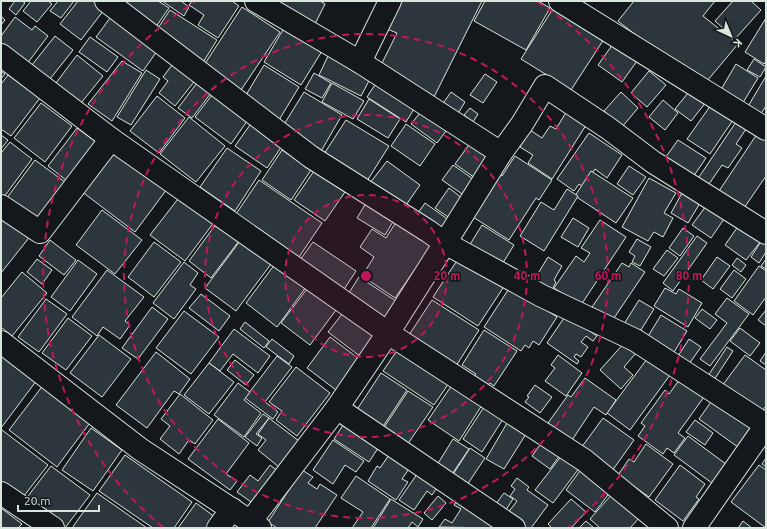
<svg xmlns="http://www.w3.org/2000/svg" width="767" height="529" font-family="Ubuntu,sans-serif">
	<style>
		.building { fill: #2c363c; stroke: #d8e6dc }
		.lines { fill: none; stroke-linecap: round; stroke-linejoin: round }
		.street-casing { stroke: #d8e6dc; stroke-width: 24 }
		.street { stroke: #14181c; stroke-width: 22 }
		.ring { fill: none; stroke: #c2185b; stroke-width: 2; stroke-dasharray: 7 5 }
		.centre { fill: #c2185b; stroke: #14181c; stroke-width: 2 }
		.ring-label { font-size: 12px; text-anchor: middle; font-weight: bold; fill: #c2185b; stroke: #14181c; stroke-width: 3; stroke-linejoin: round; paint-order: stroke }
	</style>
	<rect width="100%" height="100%" fill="#14181c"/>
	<g class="building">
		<path d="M 15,1 L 22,1 L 25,3 L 16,15 L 9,9 Z"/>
		<path d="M 31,1 L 48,1 L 52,4 L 37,22 L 23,11 Z"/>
		<path d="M 58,1 L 74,1 L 61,18 L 50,11 Z"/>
		<path d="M 78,1 L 99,1 L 107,6 L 81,40 L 60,24 Z"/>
		<path d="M 116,1 L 158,1 L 169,8 L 155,28 Z"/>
		<path d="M 162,1 L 181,1 L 189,7 L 184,16 Z"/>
		<path d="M 192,1 L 232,1 L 239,6 L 218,38 L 198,25 L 204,15 L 189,5 Z"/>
		<path d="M 270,1 L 320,1 L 325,4 L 313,28 Z"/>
		<path d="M 398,1 L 462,1 L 463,2 L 464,1 L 482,1 L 434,97 L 379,69 L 397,33 L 385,28 Z"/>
		<path d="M 485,1 L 538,1 L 550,8 L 526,50 L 474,21 Z"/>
		<path d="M 634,1 L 715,1 L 703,16 L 738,44 L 702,87 L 618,21 Z"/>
		<path d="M 733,1 L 751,1 L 761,10 L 735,39 L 715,21 Z"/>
		<path d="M 242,7 L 280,32 L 241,90 L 204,65 Z"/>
		<path d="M 554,7 L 604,39 L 571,90 L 521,59 Z"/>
		<path d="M 170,10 L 217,40 L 202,64 L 154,34 Z"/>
		<path d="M 113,14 L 160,47 L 143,71 L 96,37 Z"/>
		<path d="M 1,16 L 5,20 L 1,25 Z"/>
		<path d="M 15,17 L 32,30 L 35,26 L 48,36 L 26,65 L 1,46 L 1,36 Z"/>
		<path d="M 766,18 L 766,61 L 764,64 L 745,52 Z"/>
		<path d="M 284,28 L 322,51 L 301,85 L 264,62 Z"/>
		<path d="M 55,36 L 73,50 L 50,79 L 32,65 Z"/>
		<path d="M 90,37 L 118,57 L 107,72 L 79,52 Z"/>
		<path d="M 613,44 L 637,61 L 622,82 L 598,65 Z"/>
		<path d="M 77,55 L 103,76 L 81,103 L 56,83 Z"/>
		<path d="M 328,56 L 371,77 L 361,96 L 319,75 Z"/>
		<path d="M 754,59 L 766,67 L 760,77 L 747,70 Z"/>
		<path d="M 122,61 L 142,73 L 112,121 L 88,104 Z"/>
		<path d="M 175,61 L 197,78 L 175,106 L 159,93 L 168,81 L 163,77 Z"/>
		<path d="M 736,64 L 758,78 L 741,106 L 719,93 Z"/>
		<path d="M 264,65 L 299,87 L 279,120 L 246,95 Z"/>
		<path d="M 146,70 L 160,79 L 131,125 L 117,117 Z"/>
		<path d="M 1,71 L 5,74 L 1,79 Z"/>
		<path d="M 649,71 L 666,85 L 647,107 L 631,93 Z"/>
		<path d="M 314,73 L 331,83 L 322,98 L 305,89 Z"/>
		<path d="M 485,74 L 497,82 L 483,103 L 470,95 Z"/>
		<path d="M 8,75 L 40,98 L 11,136 L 1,129 L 1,84 Z"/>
		<path d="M 766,76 L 766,106 L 760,115 L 747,108 Z"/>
		<path d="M 200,79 L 214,89 L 192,118 L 178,108 Z"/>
		<path d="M 378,80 L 417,104 L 406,122 L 367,97 Z"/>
		<path d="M 332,83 L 364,101 L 353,119 L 322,102 Z"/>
		<path d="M 692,88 L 707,101 L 691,121 L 675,109 Z"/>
		<path d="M 215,91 L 250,117 L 231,144 L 195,117 Z"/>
		<path d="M 304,92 L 342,115 L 320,153 L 283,126 Z"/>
		<path d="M 451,92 L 465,102 L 457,115 L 442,105 Z"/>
		<path d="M 621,92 L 638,108 L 622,127 L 604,111 Z"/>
		<path d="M 157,96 L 185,118 L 159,153 L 130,131 Z"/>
		<path d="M 369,99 L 400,119 L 388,138 L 357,119 Z"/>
		<path d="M 663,100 L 678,113 L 665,130 L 649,117 Z"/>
		<path d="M 41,103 L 72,126 L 45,162 L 14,138 Z"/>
		<path d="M 711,105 L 733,120 L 710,154 L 687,139 Z"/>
		<path d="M 424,108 L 449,127 L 437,143 L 411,124 Z"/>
		<path d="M 470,108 L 478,114 L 473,122 L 464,115 Z"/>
		<path d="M 568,109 L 588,122 L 552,179 L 528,163 L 533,155 L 520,147 L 530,130 L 542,138 L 550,126 L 556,129 Z"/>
		<path d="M 189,117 L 225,146 L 196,182 L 160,154 Z"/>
		<path d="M 346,120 L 389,146 L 367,181 L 324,154 Z"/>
		<path d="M 252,122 L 284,143 L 267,168 L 235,146 Z"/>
		<path d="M 736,122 L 746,129 L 736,144 L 742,148 L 728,168 L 722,165 L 707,187 L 697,180 Z"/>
		<path d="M 406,124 L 435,144 L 420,166 L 391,146 Z"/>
		<path d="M 77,128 L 100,145 L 71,184 L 48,166 Z"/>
		<path d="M 589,133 L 622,155 L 607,178 L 595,169 L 583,187 L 579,184 L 574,191 L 557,179 Z"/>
		<path d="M 757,134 L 766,140 L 766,176 L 744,208 L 719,191 Z"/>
		<path d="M 1,135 L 8,140 L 1,149 Z"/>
		<path d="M 678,140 L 706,158 L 691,180 L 663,161 Z"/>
		<path d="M 10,142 L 32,159 L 4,197 L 1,196 L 1,153 Z"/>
		<path d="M 471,142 L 494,158 L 478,180 L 455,164 Z"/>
		<path d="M 113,148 L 167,189 L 135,232 L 81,191 Z"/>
		<path d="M 227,148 L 261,171 L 235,211 L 200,187 Z"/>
		<path d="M 282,150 L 311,170 L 291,200 L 262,180 Z"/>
		<path d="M 515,156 L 552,180 L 539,200 L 536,198 L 509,240 L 473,217 L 497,173 L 502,176 Z"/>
		<path d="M 35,160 L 69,185 L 40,224 L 6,199 Z"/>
		<path d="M 387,161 L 420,185 L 404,208 L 370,183 Z"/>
		<path d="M 453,165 L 476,181 L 465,196 L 442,180 Z"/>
		<path d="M 629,166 L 646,177 L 633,195 L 617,184 Z"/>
		<path d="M 314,171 L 345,192 L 325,221 L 294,200 Z"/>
		<path d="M 591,171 L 633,198 L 616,223 L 575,196 Z"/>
		<path d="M 649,178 L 676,193 L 664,213 L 673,218 L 663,237 L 654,232 L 648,241 L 622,227 Z"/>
		<path d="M 259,180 L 322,223 L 299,257 L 236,214 Z"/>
		<path d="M 449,188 L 467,202 L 454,221 L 435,208 Z"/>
		<path d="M 567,189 L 578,196 L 544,251 L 520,236 L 541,202 L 554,210 Z"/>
		<path d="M 682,193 L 700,203 L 688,223 L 671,213 Z"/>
		<path d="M 181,195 L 215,221 L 185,261 L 150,235 Z"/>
		<path d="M 366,203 L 394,220 L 385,235 L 357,218 Z"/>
		<path d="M 425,203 L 453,223 L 447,233 L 418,213 Z"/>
		<path d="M 706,206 L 724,219 L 711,238 L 692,225 Z"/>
		<path d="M 102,210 L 142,240 L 115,274 L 76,245 Z"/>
		<path d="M 6,213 L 32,234 L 1,273 L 1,219 Z"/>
		<path d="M 573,218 L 589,228 L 578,247 L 561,237 Z"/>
		<path d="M 398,219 L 434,242 L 395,298 L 362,276 L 374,257 L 360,247 L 372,229 L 386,238 Z"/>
		<path d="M 219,220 L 242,237 L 211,278 L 189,261 Z"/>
		<path d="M 600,220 L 626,237 L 581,305 L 554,288 L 576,256 L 584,262 L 590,253 L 581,248 Z"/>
		<path d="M 482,225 L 514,245 L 501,266 L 469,246 Z"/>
		<path d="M 739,225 L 761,241 L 746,260 L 725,245 Z"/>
		<path d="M 683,228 L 694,236 L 680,256 L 669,248 Z"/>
		<path d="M 697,236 L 707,243 L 673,291 L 663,283 Z"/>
		<path d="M 243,237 L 274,260 L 236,311 L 205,288 Z"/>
		<path d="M 637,239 L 651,247 L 640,266 L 632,262 L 635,256 L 629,252 Z"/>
		<path d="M 50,240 L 76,260 L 64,275 L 39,256 Z"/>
		<path d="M 762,240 L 766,243 L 766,252 L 759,263 L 751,257 Z"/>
		<path d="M 154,242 L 181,262 L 154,297 L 128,277 Z"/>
		<path d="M 313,242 L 356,271 L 341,294 L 297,264 Z"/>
		<path d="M 667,250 L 678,258 L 664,276 L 653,269 Z"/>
		<path d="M 460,256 L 505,285 L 478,326 L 433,297 Z"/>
		<path d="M 548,257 L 562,266 L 554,280 L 556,282 L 552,290 L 534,280 Z"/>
		<path d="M 717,257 L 730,266 L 713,289 L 701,280 Z"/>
		<path d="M 737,258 L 746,265 L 741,272 L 732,265 Z"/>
		<path d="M 37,259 L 52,270 L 42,284 L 27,272 Z"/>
		<path d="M 766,259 L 766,269 L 761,266 Z"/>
		<path d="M 78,260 L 97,274 L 70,311 L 51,297 Z"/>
		<path d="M 278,260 L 309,283 L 277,327 L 246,303 Z"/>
		<path d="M 184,262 L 198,273 L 190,285 L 196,289 L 174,319 L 153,303 Z"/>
		<path d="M 622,263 L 629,267 L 631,263 L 645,272 L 612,321 L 592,307 Z"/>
		<path d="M 759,266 L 766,271 L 766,297 L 753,315 L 734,301 Z"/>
		<path d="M 107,270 L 144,297 L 125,321 L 130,325 L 120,339 L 103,327 L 97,336 L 72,317 Z"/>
		<path d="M 734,270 L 746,279 L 732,298 L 720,289 Z"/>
		<path d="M 22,272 L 47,293 L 12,336 L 1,327 L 1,298 Z"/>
		<path d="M 359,277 L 396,301 L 381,323 L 345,299 Z"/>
		<path d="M 310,285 L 339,306 L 310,345 L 281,323 Z"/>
		<path d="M 510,287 L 557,317 L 539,345 L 533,341 L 529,348 L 525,345 L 521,351 L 484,327 Z"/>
		<path d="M 665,288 L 676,294 L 679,289 L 702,303 L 688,327 L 654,306 Z"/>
		<path d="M 201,294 L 230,316 L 219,331 L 189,308 Z"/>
		<path d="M 727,298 L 749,314 L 710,366 L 700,359 L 727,323 L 715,314 Z"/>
		<path d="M 46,299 L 67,314 L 39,352 L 18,337 Z"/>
		<path d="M 432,300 L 479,330 L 454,369 L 407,338 Z"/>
		<path d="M 639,300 L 654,309 L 639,333 L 624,324 Z"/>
		<path d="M 152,307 L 168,319 L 138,359 L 122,348 Z"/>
		<path d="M 346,309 L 383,337 L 365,360 L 328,332 Z"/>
		<path d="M 702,309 L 717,320 L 710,329 L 695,318 Z"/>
		<path d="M 766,310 L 766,326 L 758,320 Z"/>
		<path d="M 184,311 L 219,337 L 191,374 L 156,348 Z"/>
		<path d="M 566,315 L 597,336 L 593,341 L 586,336 L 581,342 L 588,347 L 581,357 L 576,354 L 574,357 L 579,361 L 577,364 L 547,343 Z"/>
		<path d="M 661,315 L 687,331 L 673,354 L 647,338 Z"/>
		<path d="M 68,318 L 92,336 L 66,370 L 42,353 Z"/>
		<path d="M 245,322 L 269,341 L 264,348 L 240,329 Z"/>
		<path d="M 740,328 L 760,343 L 750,356 L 730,341 Z"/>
		<path d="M 234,329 L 270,356 L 258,373 L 233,354 L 220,371 L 209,363 Z"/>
		<path d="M 484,330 L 517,351 L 494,386 L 490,383 L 486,388 L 473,379 L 476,374 L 462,365 Z"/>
		<path d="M 99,335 L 131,359 L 102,397 L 70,373 Z"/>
		<path d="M 330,337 L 363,362 L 340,393 L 307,368 Z"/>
		<path d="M 272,339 L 294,356 L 289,364 L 266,347 Z"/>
		<path d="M 689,339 L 701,347 L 689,364 L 678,356 Z"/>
		<path d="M 625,342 L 636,353 L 624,367 L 633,375 L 621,389 L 600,370 Z"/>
		<path d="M 727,347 L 733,351 L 712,383 L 706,379 Z"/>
		<path d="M 398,349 L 449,383 L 434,405 L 383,371 Z"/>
		<path d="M 1,352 L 37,380 L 1,428 Z"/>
		<path d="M 156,352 L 190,379 L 179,394 L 174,391 L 147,428 L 116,405 Z"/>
		<path d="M 766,352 L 766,365 L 760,361 Z"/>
		<path d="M 558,355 L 582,373 L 566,396 L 545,381 L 555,368 L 551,365 Z"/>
		<path d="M 745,355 L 766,370 L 766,406 L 760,413 L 722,386 Z"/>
		<path d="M 277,356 L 292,367 L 265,402 L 278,412 L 273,419 L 245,398 Z"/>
		<path d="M 647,359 L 670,375 L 630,430 L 607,413 Z"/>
		<path d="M 235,360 L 254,375 L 246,385 L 227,370 Z"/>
		<path d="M 209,363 L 234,382 L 209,414 L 184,395 Z"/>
		<path d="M 296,367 L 330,393 L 297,436 L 276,420 L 282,411 L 269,402 Z"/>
		<path d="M 381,373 L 407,390 L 382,428 L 356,411 Z"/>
		<path d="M 585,378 L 616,400 L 606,415 L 594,407 L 572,440 L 548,423 L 568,395 L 571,397 Z"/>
		<path d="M 680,379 L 704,397 L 678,433 L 685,438 L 674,453 L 667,448 L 663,454 L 638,436 L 645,426 L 641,423 L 665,390 L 669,394 Z"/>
		<path d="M 238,383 L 250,392 L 244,400 L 261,413 L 244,437 L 214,415 Z"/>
		<path d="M 44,384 L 92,420 L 57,467 L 9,430 Z"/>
		<path d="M 452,385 L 482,405 L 459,441 L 428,420 Z"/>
		<path d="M 535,385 L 552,397 L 540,413 L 525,402 L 529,397 L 527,396 Z"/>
		<path d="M 408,391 L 433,407 L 407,445 L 383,429 Z"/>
		<path d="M 180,394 L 213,420 L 195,444 L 189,440 L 179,454 L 160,439 L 170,426 L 161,419 Z"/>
		<path d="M 713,399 L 756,430 L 742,450 L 699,419 Z"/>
		<path d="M 484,407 L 503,419 L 482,452 L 463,439 Z"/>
		<path d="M 263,414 L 269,418 L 256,434 L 262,438 L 257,446 L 245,437 Z"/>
		<path d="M 269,418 L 299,441 L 279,467 L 258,450 L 266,440 L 258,434 Z"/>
		<path d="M 603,418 L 634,440 L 612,471 L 581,448 Z"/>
		<path d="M 218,419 L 249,443 L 226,474 L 237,481 L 230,490 L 188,459 Z"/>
		<path d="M 347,419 L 382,442 L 369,462 L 334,439 Z"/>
		<path d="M 695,420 L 713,433 L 705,445 L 686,432 Z"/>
		<path d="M 507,423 L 526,434 L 504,469 L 486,459 Z"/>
		<path d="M 91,428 L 122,450 L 93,491 L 62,470 Z"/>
		<path d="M 2,430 L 48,465 L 20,501 L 1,487 L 1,431 Z"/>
		<path d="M 688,436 L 730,467 L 716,486 L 674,455 Z"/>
		<path d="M 453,439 L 469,449 L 452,474 L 437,465 Z"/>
		<path d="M 333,440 L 364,461 L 356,472 L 345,465 L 333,484 L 313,470 Z"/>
		<path d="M 542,442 L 560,455 L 550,469 L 532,456 Z"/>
		<path d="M 646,444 L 673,464 L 649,497 L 618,475 L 629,459 L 634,462 Z"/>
		<path d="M 470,448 L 485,458 L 467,485 L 452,476 Z"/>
		<path d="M 393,449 L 413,463 L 402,479 L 408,482 L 396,500 L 368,481 L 377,466 L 380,468 Z"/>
		<path d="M 563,454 L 580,467 L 553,503 L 535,490 Z"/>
		<path d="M 125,455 L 192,502 L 174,528 L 153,528 L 99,491 Z"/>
		<path d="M 766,458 L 766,467 L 762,464 Z"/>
		<path d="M 270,465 L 279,472 L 254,504 L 237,492 L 250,475 L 258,481 Z"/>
		<path d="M 680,465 L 705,484 L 696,497 L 699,499 L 683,521 L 655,500 Z"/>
		<path d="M 759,465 L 766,470 L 766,528 L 731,502 Z"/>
		<path d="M 51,466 L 90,495 L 65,528 L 63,528 L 25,500 Z"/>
		<path d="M 582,468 L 611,491 L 595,512 L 566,490 Z"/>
		<path d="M 302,470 L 313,477 L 308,483 L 317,489 L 320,484 L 337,495 L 315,528 L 277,528 L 268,522 Z"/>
		<path d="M 420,470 L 440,483 L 432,495 L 427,491 L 414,510 L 399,500 Z"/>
		<path d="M 356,476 L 390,499 L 371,528 L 352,528 L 363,512 L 341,498 Z"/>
		<path d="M 517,478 L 529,487 L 527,490 L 548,505 L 531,528 L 518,528 L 504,518 L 517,501 L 510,496 L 515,489 L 511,486 Z"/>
		<path d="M 614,492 L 641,516 L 630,528 L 600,528 L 590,519 Z"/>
		<path d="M 97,493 L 147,528 L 72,528 Z"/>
		<path d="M 504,493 L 513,499 L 502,516 L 492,509 Z"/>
		<path d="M 438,496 L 446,503 L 432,520 L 424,513 Z"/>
		<path d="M 459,497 L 496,528 L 439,527 L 445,519 L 452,523 L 461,509 L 454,505 Z"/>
		<path d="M 391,499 L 423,519 L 418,527 L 412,522 L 408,528 L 373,528 Z"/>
		<path d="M 571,499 L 586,512 L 571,528 L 552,528 L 548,524 Z"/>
		<path d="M 196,503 L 219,520 L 214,528 L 178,528 Z"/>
		<path d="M 1,508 L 22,524 L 18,528 L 1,528 Z"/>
		<path d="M 586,521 L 594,528 L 579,528 Z"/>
		<path d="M 743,521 L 752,528 L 738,528 Z"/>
	</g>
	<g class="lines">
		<g class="street-casing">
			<g id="street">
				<path d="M 106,1 L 311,157 L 428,231 L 445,243 L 542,296 L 635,340 L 766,425"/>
				<path d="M 256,1 L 360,62 L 501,153 L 522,124 L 545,86 L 608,128 L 653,162 L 766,233"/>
				<path d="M 560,1 L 766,129"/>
				<path d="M 1,55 L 111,139 L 388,333 L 584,460 L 667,528"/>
				<path d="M 360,62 L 390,1"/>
				<path d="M 1,206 L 40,232 L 111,139"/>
				<path d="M 1,342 L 140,449 L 260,528"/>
				<path d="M 337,408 L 514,528"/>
				<path d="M 1,493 L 53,528"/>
				<path d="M 250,522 L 337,408 L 388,333 L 445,243 L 501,153"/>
				<path d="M 218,528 L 232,509"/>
				<path d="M 694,528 L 766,425"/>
			</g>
		</g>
		<use href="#street" class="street"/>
	</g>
	<circle cx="366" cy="276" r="81" fill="#c2185b" fill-opacity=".12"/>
	<g class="ring">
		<circle cx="366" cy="276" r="81"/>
		<circle cx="366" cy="276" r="161"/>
		<circle cx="366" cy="276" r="242"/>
		<path d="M163 527A323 323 0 0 1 195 2M537 2A323 323 0 0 1 569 527"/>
	</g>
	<circle cx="366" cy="276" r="6" class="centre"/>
	<g class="ring-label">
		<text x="447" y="280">20 m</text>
		<text x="527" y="280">40 m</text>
		<text x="608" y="280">60 m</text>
		<text x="689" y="280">80 m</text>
	</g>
	<rect width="767" height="529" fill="none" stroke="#d8e6dc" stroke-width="4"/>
	<g transform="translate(731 36) rotate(136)" stroke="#14181c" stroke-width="3" paint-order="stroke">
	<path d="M0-3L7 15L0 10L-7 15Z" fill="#d8e6dc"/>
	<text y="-6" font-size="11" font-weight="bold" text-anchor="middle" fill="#d8e6dc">K</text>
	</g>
	<path d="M18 505v6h81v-6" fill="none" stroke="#d8e6dc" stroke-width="2"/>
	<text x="24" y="505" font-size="12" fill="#d8e6dc" stroke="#14181c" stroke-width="3" paint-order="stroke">20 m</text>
</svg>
